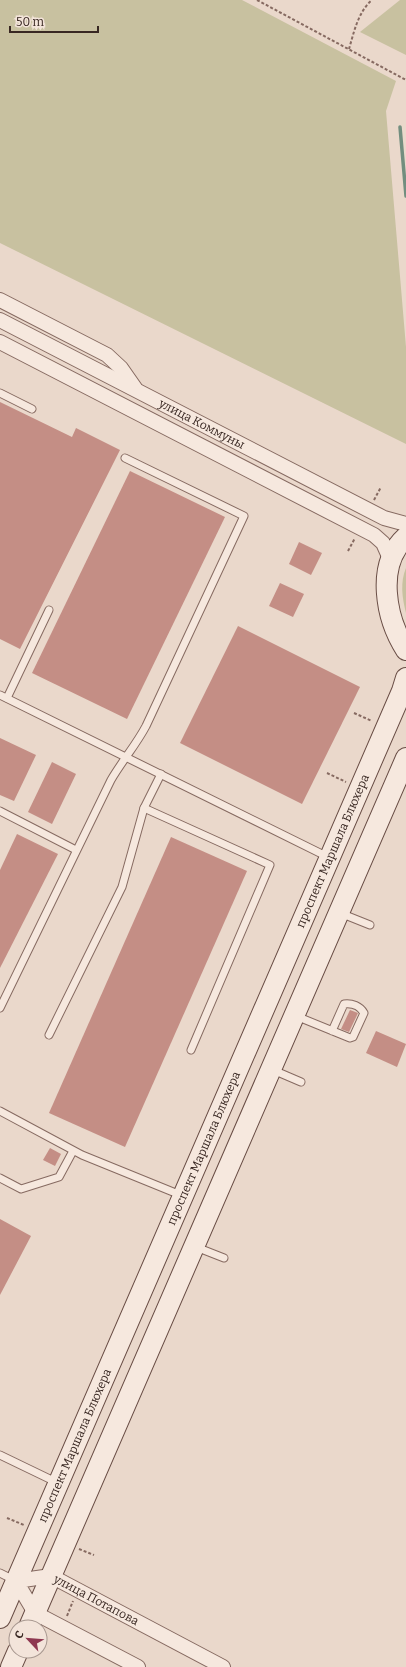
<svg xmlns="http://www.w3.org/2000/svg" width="406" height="1667" font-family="Bitter,serif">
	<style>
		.green { fill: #c8c1a0 }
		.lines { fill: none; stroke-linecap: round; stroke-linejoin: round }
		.stream { stroke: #728e7f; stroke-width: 3.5 }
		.building { fill: #c48e85 }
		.lane-casing { stroke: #866a61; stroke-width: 9 }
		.street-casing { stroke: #866a61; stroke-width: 16 }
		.secondary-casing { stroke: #684c44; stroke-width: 22 }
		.path { stroke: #866a61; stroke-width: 2; stroke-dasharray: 3 2; stroke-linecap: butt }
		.lane { stroke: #f6e8de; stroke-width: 7 }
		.street { stroke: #f6e8de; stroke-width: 14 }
		.secondary { stroke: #f6e8de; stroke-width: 20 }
		.labels { text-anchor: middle; stroke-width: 3; stroke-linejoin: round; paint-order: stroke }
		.street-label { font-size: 12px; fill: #382722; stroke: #f3e4da }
	</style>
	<rect width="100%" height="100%" fill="#ead8cb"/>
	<g class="green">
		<path d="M 0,0 L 242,0 L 396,81 L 386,111 L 406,347 L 406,444 L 0,243 Z"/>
		<path d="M 400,0 L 406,0 L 406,55 L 360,32 Z"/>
		<path d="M 406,568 L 406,613 C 402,598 400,582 406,568 Z"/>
	</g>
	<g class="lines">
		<path class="stream" d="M 400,127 L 406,196"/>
	</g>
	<g class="building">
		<path d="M 0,402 L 72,437 L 76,428 L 120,450 L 20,649 L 0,639 Z"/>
		<path d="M 130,471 L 225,517 L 127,719 L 32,673 Z"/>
		<path d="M 299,542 L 322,553 L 311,575 L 289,564 Z"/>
		<path d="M 280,583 L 304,594 L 293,617 L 269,606 Z"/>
		<path d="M 238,626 L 360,687 L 302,804 L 180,743 Z"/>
		<path d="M 0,738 L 36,755 L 14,801 L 0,795 Z"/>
		<path d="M 52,762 L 76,774 L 52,824 L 28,812 Z"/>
		<path d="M 17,834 L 58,854 L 0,968 L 0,870 Z"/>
		<path d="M 171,837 L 247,871 L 125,1147 L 49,1113 Z"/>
		<path d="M 350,1010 L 358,1013 L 349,1032 L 341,1029 Z"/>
		<path d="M 376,1031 L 406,1044 L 397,1067 L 366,1053 Z"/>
		<path d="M 50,1148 L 61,1154 L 55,1166 L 43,1160 Z"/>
		<path d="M 0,1219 L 31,1236 L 0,1295 Z"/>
	</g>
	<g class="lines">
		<g class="lane-casing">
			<g id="lane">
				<path d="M 0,393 L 32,409"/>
				<path d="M 0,695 L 328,857"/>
				<path d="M 7,698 L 49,610"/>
				<path d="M 144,808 L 270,865 L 191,1050"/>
				<path d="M 0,811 L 76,850"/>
				<path d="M 340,913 L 370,925"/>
				<path d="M 0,1008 L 111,780 C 122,761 136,745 146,726 L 244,516 L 125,458"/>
				<path d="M 296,1016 L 350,1038 L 353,1037 L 364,1013 C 360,1006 352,1003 344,1004 L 332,1031"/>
				<path d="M 49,1035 L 122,887 L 144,808 L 161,774"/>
				<path d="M 273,1070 L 301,1082"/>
				<path d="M 0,1111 L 82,1155 L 183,1196"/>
				<path d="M 0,1178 L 21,1189 L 59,1177 L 73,1151"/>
				<path d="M 196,1247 L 224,1258"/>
				<path d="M 0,1455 L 58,1483"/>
				<path d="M 0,1573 L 16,1581"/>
			</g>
		</g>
		<g class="street-casing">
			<g id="street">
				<path d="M 0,300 L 107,355 L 121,368 L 135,388"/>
				<path id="s1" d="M 0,320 L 384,518 L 406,524"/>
				<path d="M 0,342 L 374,535 L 383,543 L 391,561"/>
				<path id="s2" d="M 138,1667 L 35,1613 L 16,1581 L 51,1576 L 223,1667"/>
			</g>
		</g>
		<g class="secondary-casing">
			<g id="secondary">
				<path d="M 406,537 C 375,565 386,619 406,650"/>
				<path id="s3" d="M 0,1618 L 402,691 L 406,678"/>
				<path d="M 29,1627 L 406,758"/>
				<path d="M 11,1667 L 18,1651"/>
			</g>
		</g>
		<g class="path">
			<path d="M 257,0 L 406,80"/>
			<path d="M 349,49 C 354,32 358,12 372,0"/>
			<path d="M 374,500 L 381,487"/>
			<path d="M 348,551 L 355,538"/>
			<path d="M 354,713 L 372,721"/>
			<path d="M 327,773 L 346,782"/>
			<path d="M 7,1518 L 24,1525"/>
			<path d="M 79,1549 L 94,1555"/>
			<path d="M 67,1616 L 73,1601"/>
		</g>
		<use href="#lane" class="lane"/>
		<use href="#street" class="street"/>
		<use href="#secondary" class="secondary"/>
	</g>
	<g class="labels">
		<g class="street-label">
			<text dy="4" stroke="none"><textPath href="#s1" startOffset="227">улица Коммуны</textPath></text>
			<text dy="4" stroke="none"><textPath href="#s3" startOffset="836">проспект Маршала Блюхера</textPath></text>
			<text dy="4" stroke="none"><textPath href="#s3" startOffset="512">проспект Маршала Блюхера</textPath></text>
			<text dy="4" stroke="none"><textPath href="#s3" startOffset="188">проспект Маршала Блюхера</textPath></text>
			<text dy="4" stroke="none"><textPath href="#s2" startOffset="240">улица Потапова</textPath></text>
		</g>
	</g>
	<g transform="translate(28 1639) rotate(296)"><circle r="19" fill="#f3e4da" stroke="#a89890"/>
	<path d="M0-3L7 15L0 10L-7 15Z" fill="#8e3750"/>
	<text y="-6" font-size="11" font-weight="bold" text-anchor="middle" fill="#382722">С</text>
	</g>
	<path d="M10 26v6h88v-6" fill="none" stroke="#382722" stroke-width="2"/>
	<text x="16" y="26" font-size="12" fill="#382722" stroke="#f3e4da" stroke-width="3" paint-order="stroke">50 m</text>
</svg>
